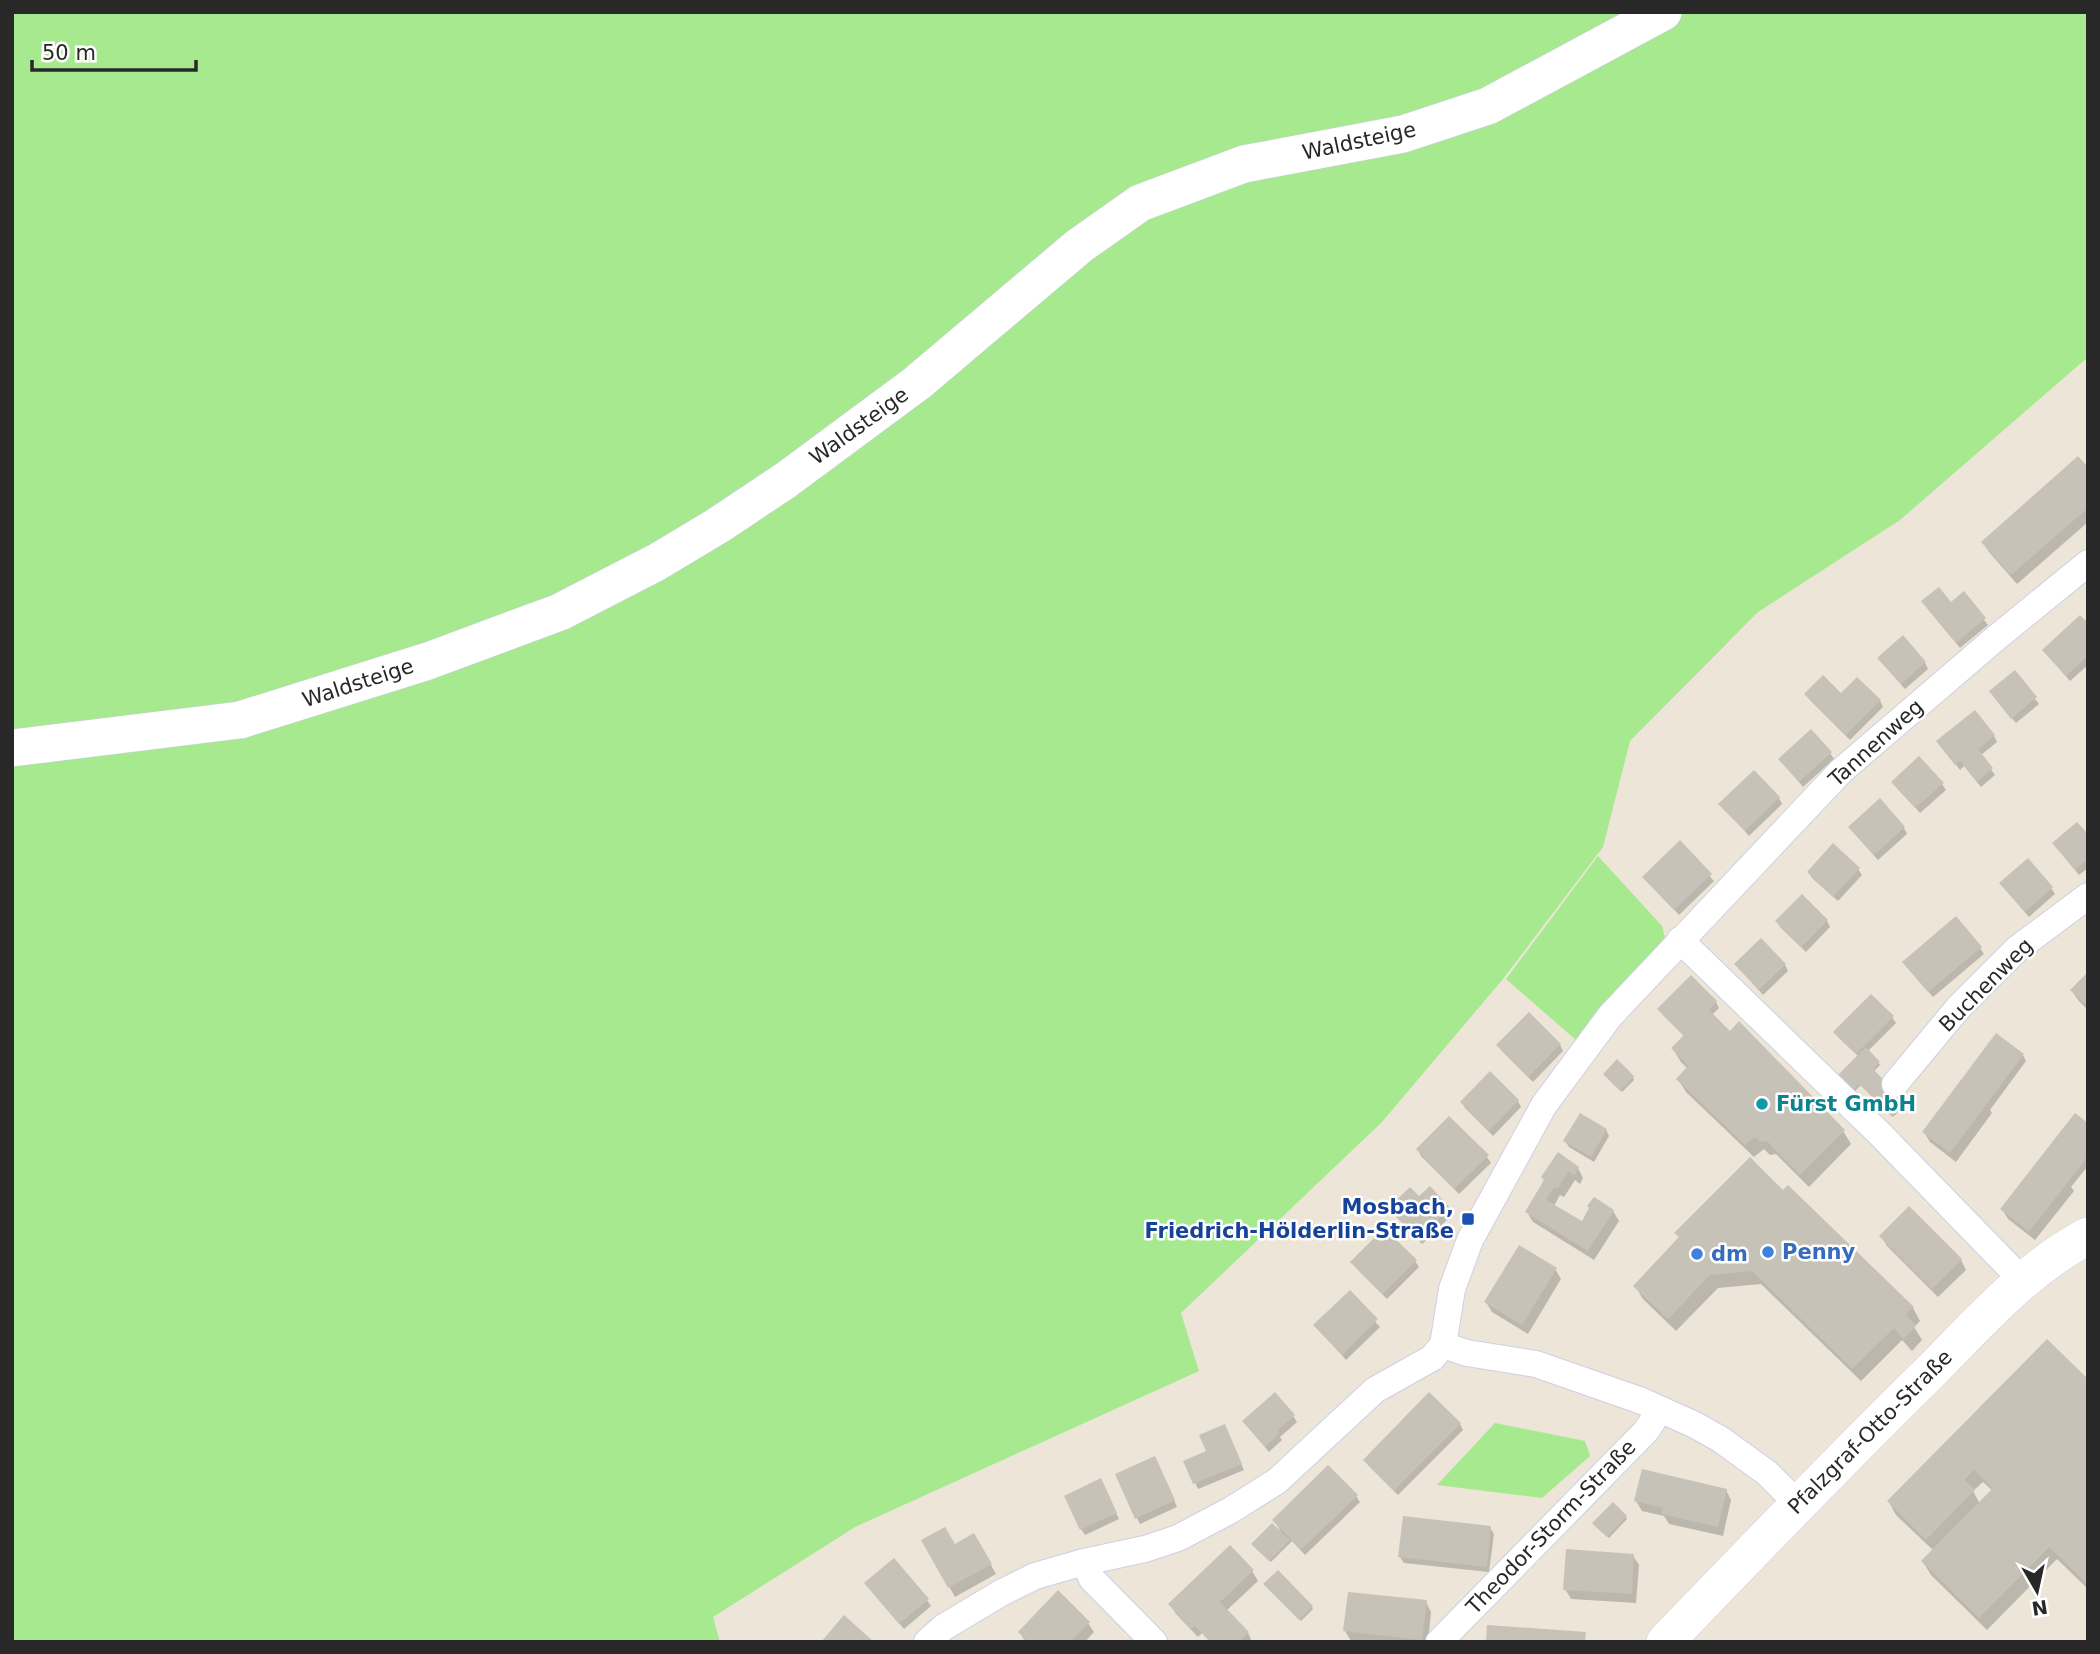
<svg xmlns="http://www.w3.org/2000/svg" width="2100" height="1654" font-family="'DejaVu Sans',sans-serif">
	<style>
		.green { fill: #a6e98f }
		.shadow { fill: #0003; fill-rule: evenodd }
		.building { fill: #c7c2b8 }
		.lines { fill: none; stroke-linecap: round; stroke-linejoin: round }
		.street-casing { stroke: #cdd0e3; stroke-width: 28 }
		.secondary-casing { stroke: #cdd0e3; stroke-width: 38 }
		.street { stroke: #fff; stroke-width: 26 }
		.secondary { stroke: #fff; stroke-width: 37 }
		.culture-dot { fill: #0f9aa8; stroke: #fff; stroke-width: 2.5 }
		.transit-dot { fill: #1a4fb4; stroke: #fff; stroke-width: 2.5 }
		.shop-dot { fill: #3f7fe0; stroke: #fff; stroke-width: 2.5 }
		.labels { text-anchor: middle; stroke-width: 5; stroke-linejoin: round; paint-order: stroke }
		.street-label { font-size: 21px; fill: #282828; stroke: #fff }
		.culture-label { font-size: 21px; font-weight: bold; fill: #0d838f; stroke: #fff; text-anchor: start }
		.transit-label { font-size: 21px; font-weight: bold; fill: #164399; stroke: #fff; text-anchor: end }
		.shop-label { font-size: 21px; font-weight: bold; fill: #366cbe; stroke: #fff; text-anchor: start }
	</style>
	<rect width="100%" height="100%" fill="#ece5d8"/>
	<g class="green">
		<path d="M 12,12 L 2088,12 L 2088,357 L 1900,520 L 1758,612 L 1630,741 L 1603,847 L 1503,979 L 1382,1122 L 1181,1313 L 1199,1371 L 855,1527 L 713,1617 L 720,1642 L 12,1642 Z"/>
		<path d="M 1598,856 L 1662,926 L 1665,938 L 1576,1040 L 1506,979 Z"/>
		<path d="M 1495,1423 L 1585,1441 L 1590,1456 L 1542,1498 L 1437,1485 Z"/>
	</g>
	<g class="shadow">
		<path d="M 2088,470 L 2088,522 L 2017,584 L 1989,552 L 1983,542 Z"/>
		<path d="M 1964,594 L 1988,625 L 1960,648 L 1927,608 L 1951,605 Z"/>
		<path d="M 2088,626 L 2088,665 L 2070,681 L 2048,656 Z"/>
		<path d="M 1925,663 L 1928,669 L 1905,689 L 1883,664 Z"/>
		<path d="M 2014,672 L 2039,704 L 2016,723 L 1994,697 Z"/>
		<path d="M 1806,694 L 1880,701 L 1883,707 L 1850,740 L 1810,700 Z"/>
		<path d="M 1994,736 L 1997,742 L 1981,755 L 1995,775 L 1981,787 L 1964,766 L 1960,770 L 1942,747 Z"/>
		<path d="M 1830,753 L 1834,759 L 1803,787 L 1781,760 Z"/>
		<path d="M 1893,782 L 1942,784 L 1946,790 L 1920,813 Z"/>
		<path d="M 1779,798 L 1782,804 L 1749,836 L 1721,804 Z"/>
		<path d="M 1904,828 L 1907,834 L 1878,860 L 1854,833 Z"/>
		<path d="M 2088,837 L 2088,868 L 2079,875 L 2054,844 Z"/>
		<path d="M 1680,843 L 1714,881 L 1679,915 L 1644,877 Z"/>
		<path d="M 1858,869 L 1862,875 L 1838,901 L 1812,878 L 1809,872 Z"/>
		<path d="M 2051,888 L 2055,894 L 2029,917 L 2005,889 Z"/>
		<path d="M 1802,897 L 1827,921 L 1830,927 L 1806,952 L 1781,928 L 1777,922 Z"/>
		<path d="M 1980,948 L 1984,954 L 1933,997 L 1908,968 Z"/>
		<path d="M 1736,965 L 1785,965 L 1788,971 L 1763,995 Z"/>
		<path d="M 2088,974 L 2088,1010 L 2078,1000 L 2072,991 Z"/>
		<path d="M 1691,977 L 1716,1002 L 1719,1008 L 1712,1015 L 1730,1034 L 1843,1131 L 1851,1144 L 1809,1187 L 1776,1154 L 1770,1155 L 1764,1149 L 1754,1157 L 1686,1092 L 1678,1079 L 1688,1069 L 1681,1062 L 1673,1049 L 1685,1037 L 1663,1015 L 1660,1009 Z"/>
		<path d="M 1892,1017 L 1896,1023 L 1868,1051 L 1880,1065 L 1873,1072 L 1905,1105 L 1893,1117 L 1861,1085 L 1854,1092 L 1841,1078 L 1859,1057 L 1839,1038 L 1835,1032 Z"/>
		<path d="M 1560,1045 L 1563,1051 L 1533,1082 L 1502,1051 Z"/>
		<path d="M 2023,1055 L 2026,1061 L 1990,1110 L 1992,1113 L 1956,1162 L 1930,1142 L 1924,1132 Z"/>
		<path d="M 1606,1076 L 1633,1077 L 1634,1080 L 1622,1092 Z"/>
		<path d="M 1518,1101 L 1521,1107 L 1493,1136 L 1465,1108 L 1462,1102 Z"/>
		<path d="M 2088,1125 L 2088,1166 L 2071,1187 L 2074,1191 L 2035,1240 L 2008,1219 L 2002,1209 Z"/>
		<path d="M 1606,1130 L 1609,1136 L 1594,1162 L 1569,1147 L 1565,1141 Z"/>
		<path d="M 1418,1150 L 1487,1157 L 1491,1163 L 1459,1194 L 1421,1156 Z"/>
		<path d="M 1578,1168 L 1583,1178 L 1580,1184 L 1575,1180 L 1564,1197 L 1560,1195 L 1554,1206 L 1583,1223 L 1613,1211 L 1619,1221 L 1594,1260 L 1533,1222 L 1527,1212 L 1545,1181 L 1543,1178 Z"/>
		<path d="M 1788,1187 L 1913,1308 L 1920,1321 L 1914,1327 L 1922,1340 L 1912,1351 L 1902,1340 L 1861,1381 L 1761,1284 L 1718,1288 L 1676,1331 L 1643,1299 L 1635,1286 L 1680,1239 L 1677,1234 L 1783,1192 Z"/>
		<path d="M 1430,1189 L 1452,1215 L 1422,1244 L 1390,1208 L 1419,1199 Z"/>
		<path d="M 1882,1237 L 1961,1260 L 1966,1270 L 1938,1297 L 1887,1246 Z"/>
		<path d="M 1415,1261 L 1419,1267 L 1387,1299 L 1356,1268 L 1352,1262 Z"/>
		<path d="M 1555,1269 L 1561,1279 L 1528,1334 L 1492,1312 L 1486,1302 Z"/>
		<path d="M 1349,1292 L 1380,1327 L 1346,1360 L 1315,1325 Z"/>
		<path d="M 2088,1381 L 2088,1589 L 2057,1559 L 1987,1630 L 1931,1575 L 1923,1562 L 1934,1551 L 1896,1515 L 1889,1502 ZM 1983,1482 L 1993,1491 L 1980,1504 L 1973,1491 Z"/>
		<path d="M 1293,1416 L 1297,1422 L 1280,1437 L 1282,1440 L 1269,1452 L 1244,1422 Z"/>
		<path d="M 1460,1424 L 1463,1430 L 1398,1495 L 1369,1466 L 1365,1460 Z"/>
		<path d="M 1227,1432 L 1244,1470 L 1198,1489 L 1186,1462 L 1208,1452 Z"/>
		<path d="M 1158,1464 L 1177,1507 L 1140,1524 L 1137,1518 Z"/>
		<path d="M 1103,1486 L 1119,1519 L 1085,1535 L 1081,1529 Z"/>
		<path d="M 1726,1490 L 1731,1500 L 1723,1536 L 1669,1524 L 1664,1516 L 1642,1511 L 1636,1501 Z"/>
		<path d="M 1356,1496 L 1360,1502 L 1305,1555 L 1292,1541 L 1271,1562 L 1255,1547 L 1281,1532 L 1274,1520 Z"/>
		<path d="M 1626,1517 L 1627,1519 L 1609,1538 L 1595,1526 Z"/>
		<path d="M 1490,1528 L 1494,1534 L 1489,1572 L 1404,1563 L 1400,1557 Z"/>
		<path d="M 974,1535 L 996,1574 L 955,1597 L 923,1540 L 954,1546 Z"/>
		<path d="M 1633,1556 L 1639,1565 L 1636,1603 L 1571,1599 L 1565,1589 Z"/>
		<path d="M 1252,1571 L 1258,1581 L 1226,1611 L 1248,1633 L 1251,1639 L 1248,1642 L 1210,1642 L 1202,1633 L 1198,1637 L 1176,1614 L 1170,1604 Z"/>
		<path d="M 1267,1586 L 1312,1607 L 1313,1609 L 1301,1621 Z"/>
		<path d="M 870,1589 L 927,1600 L 931,1606 L 904,1629 Z"/>
		<path d="M 1426,1602 L 1431,1612 L 1428,1642 L 1351,1641 L 1345,1631 Z"/>
		<path d="M 1088,1623 L 1094,1632 L 1085,1642 L 1025,1642 L 1020,1632 Z"/>
	</g>
	<g class="building">
		<path d="M 2078,456 L 2088,467 L 2088,508 L 2011,575 L 1981,542 Z"/>
		<path d="M 1939,587 L 1951,602 L 1964,591 L 1986,618 L 1956,643 L 1921,601 Z"/>
		<path d="M 2080,615 L 2088,623 L 2088,656 L 2066,676 L 2042,650 Z"/>
		<path d="M 1903,635 L 1926,662 L 1901,684 L 1877,658 Z"/>
		<path d="M 2015,670 L 2037,697 L 2011,719 L 1989,691 Z"/>
		<path d="M 1823,675 L 1841,693 L 1857,677 L 1881,700 L 1846,735 L 1804,694 Z"/>
		<path d="M 1975,710 L 1995,735 L 1978,749 L 1993,768 L 1977,782 L 1960,761 L 1955,765 L 1936,741 Z"/>
		<path d="M 1811,729 L 1832,752 L 1799,782 L 1778,759 Z"/>
		<path d="M 1919,756 L 1944,783 L 1915,808 L 1891,782 Z"/>
		<path d="M 1754,770 L 1780,797 L 1745,831 L 1718,804 Z"/>
		<path d="M 1880,798 L 1905,827 L 1874,855 L 1848,827 Z"/>
		<path d="M 2077,822 L 2088,834 L 2088,859 L 2075,870 L 2052,843 Z"/>
		<path d="M 1680,840 L 1712,874 L 1674,910 L 1642,877 Z"/>
		<path d="M 1833,843 L 1860,868 L 1833,897 L 1807,872 Z"/>
		<path d="M 2028,858 L 2053,887 L 2025,912 L 1999,883 Z"/>
		<path d="M 1802,894 L 1828,920 L 1801,947 L 1775,921 Z"/>
		<path d="M 1956,916 L 1982,947 L 1928,992 L 1902,962 Z"/>
		<path d="M 1761,938 L 1786,964 L 1759,990 L 1734,964 Z"/>
		<path d="M 2088,972 L 2088,1007 L 2070,990 Z"/>
		<path d="M 1691,975 L 1717,1001 L 1709,1010 L 1730,1031 L 1739,1021 L 1845,1130 L 1800,1175 L 1767,1141 L 1761,1142 L 1755,1137 L 1745,1145 L 1676,1079 L 1688,1066 L 1671,1048 L 1684,1035 L 1657,1009 Z"/>
		<path d="M 1871,994 L 1894,1016 L 1856,1054 L 1833,1032 Z"/>
		<path d="M 1529,1012 L 1561,1044 L 1528,1077 L 1496,1045 Z"/>
		<path d="M 1996,1033 L 2024,1054 L 1950,1153 L 1922,1132 Z"/>
		<path d="M 1866,1047 L 1880,1062 L 1873,1069 L 1905,1102 L 1891,1116 L 1859,1084 L 1852,1091 L 1837,1076 Z"/>
		<path d="M 1617,1059 L 1634,1076 L 1620,1091 L 1603,1074 Z"/>
		<path d="M 1490,1071 L 1519,1100 L 1489,1131 L 1460,1102 Z"/>
		<path d="M 1580,1113 L 1607,1129 L 1591,1157 L 1563,1141 Z"/>
		<path d="M 2075,1113 L 2088,1123 L 2088,1156 L 2029,1232 L 2000,1209 Z"/>
		<path d="M 1449,1116 L 1489,1155 L 1454,1189 L 1416,1149 Z"/>
		<path d="M 1558,1152 L 1579,1167 L 1574,1176 L 1569,1171 L 1558,1188 L 1554,1187 L 1546,1200 L 1582,1221 L 1589,1208 L 1587,1206 L 1594,1197 L 1614,1210 L 1588,1251 L 1525,1212 L 1544,1180 L 1541,1177 Z"/>
		<path d="M 1750,1157 L 1783,1190 L 1788,1185 L 1914,1307 L 1906,1314 L 1916,1326 L 1903,1339 L 1894,1328 L 1852,1369 L 1752,1271 L 1710,1275 L 1668,1319 L 1633,1286 L 1679,1237 L 1674,1233 Z"/>
		<path d="M 1430,1186 L 1450,1208 L 1417,1239 L 1388,1208 L 1410,1187 L 1419,1196 Z"/>
		<path d="M 1909,1206 L 1962,1259 L 1932,1289 L 1879,1236 Z"/>
		<path d="M 1384,1228 L 1417,1260 L 1383,1294 L 1350,1262 Z"/>
		<path d="M 1519,1245 L 1557,1268 L 1522,1325 L 1484,1302 Z"/>
		<path d="M 1350,1290 L 1378,1319 L 1342,1355 L 1313,1325 Z"/>
		<path d="M 2047,1339 L 2088,1379 L 2088,1585 L 2049,1547 L 1979,1618 L 1921,1561 L 1993,1488 L 1974,1470 L 1964,1480 L 1975,1490 L 1926,1540 L 1887,1501 Z"/>
		<path d="M 1275,1392 L 1295,1415 L 1278,1430 L 1279,1434 L 1265,1447 L 1242,1421 Z"/>
		<path d="M 1429,1392 L 1461,1423 L 1394,1491 L 1363,1460 Z"/>
		<path d="M 1225,1424 L 1242,1464 L 1193,1484 L 1183,1461 L 1206,1451 L 1199,1435 Z"/>
		<path d="M 1155,1456 L 1175,1500 L 1135,1519 L 1115,1474 Z"/>
		<path d="M 1328,1465 L 1358,1495 L 1301,1550 L 1272,1520 Z"/>
		<path d="M 1642,1469 L 1727,1489 L 1718,1527 L 1661,1514 L 1663,1508 L 1634,1501 Z"/>
		<path d="M 1101,1478 L 1117,1513 L 1080,1530 L 1064,1496 Z"/>
		<path d="M 1613,1502 L 1627,1516 L 1607,1537 L 1592,1523 Z"/>
		<path d="M 1403,1516 L 1491,1526 L 1487,1567 L 1398,1557 Z"/>
		<path d="M 1272,1523 L 1290,1540 L 1269,1561 L 1251,1544 Z"/>
		<path d="M 945,1527 L 955,1544 L 974,1533 L 992,1564 L 948,1588 L 921,1540 Z"/>
		<path d="M 1230,1545 L 1254,1570 L 1220,1602 L 1249,1632 L 1239,1642 L 1211,1642 L 1195,1626 L 1191,1629 L 1168,1604 Z"/>
		<path d="M 1566,1549 L 1634,1554 L 1632,1594 L 1563,1590 Z"/>
		<path d="M 894,1558 L 929,1599 L 899,1624 L 864,1583 Z"/>
		<path d="M 1278,1570 L 1313,1606 L 1299,1620 L 1263,1584 Z"/>
		<path d="M 1058,1590 L 1090,1622 L 1070,1642 L 1028,1642 L 1018,1632 Z"/>
		<path d="M 1348,1592 L 1427,1600 L 1422,1640 L 1343,1631 Z"/>
		<path d="M 844,1615 L 874,1642 L 821,1642 Z"/>
		<path d="M 1487,1625 L 1586,1632 L 1585,1642 L 1486,1642 Z"/>
	</g>
	<g class="lines">
		<g class="street-casing">
			<g id="street">
				<path d="M 1680,940 L 1879,1133 L 2022,1280"/>
				<path d="M 1895,1084 L 1958,1008 L 2017,949 L 2088,896"/>
				<path d="M 1443,1345 L 1452,1289 L 1470,1240 L 1544,1105 L 1610,1016 L 1841,771 L 1996,638 L 2088,563"/>
				<path d="M 1443,1345 L 1467,1353 L 1536,1364 L 1642,1401 L 1695,1425 L 1720,1439 L 1767,1473 L 1798,1504"/>
				<path d="M 1084,1562 L 1092,1579 L 1154,1642"/>
				<path d="M 927,1642 L 944,1627 L 1001,1593 L 1035,1576 L 1084,1562 L 1145,1549 L 1178,1538 L 1231,1510 L 1277,1481 L 1375,1390 L 1432,1358 L 1443,1345"/>
				<path d="M 1439,1642 L 1646,1431 L 1660,1410"/>
			</g>
		</g>
		<g class="secondary-casing">
			<g id="secondary">
				<path d="M 12,748 L 240,720 L 428,661 L 560,612 L 657,562 L 717,526 L 786,480 L 917,383 L 1079,246 L 1140,203 L 1244,164 L 1403,134 L 1488,106 L 1663,12"/>
				<path d="M 1665,1642 C 1752,1552 1838,1462 1927,1375 C 1977,1325 2025,1269 2088,1236"/>
			</g>
		</g>
		<use href="#street" class="street"/>
		<use href="#secondary" class="secondary"/>
	</g>
	<circle class="culture-dot" cx="1762" cy="1104" r="7"/>
	<rect class="transit-dot" x="1461" y="1212" width="14" height="14" rx="3.5"/>
	<g class="shop-dot">
		<circle cx="1768" cy="1252" r="7"/>
		<circle cx="1697" cy="1254" r="7"/>
	</g>
	<g class="labels">
		<g class="street-label">
			<text transform="translate(1359 141) rotate(-12)" y="7">Waldsteige</text>
			<text transform="translate(859 426) rotate(-36)" y="7">Waldsteige</text>
			<text transform="translate(358 683) rotate(-18)" y="7">Waldsteige</text>
			<text transform="translate(1876 743) rotate(-42)" y="7">Tannenweg</text>
			<text transform="translate(1986 985) rotate(-45)" y="7">Buchenweg</text>
			<text transform="translate(1870 1432) rotate(-45)" y="7">Pfalzgraf-Otto-Straße</text>
			<text transform="translate(1551 1527) rotate(-46)" y="7">Theodor-Storm-Straße</text>
		</g>
		<g class="culture-label">
			<text x="1776" y="1111">Fürst GmbH</text>
		</g>
		<g class="transit-label">
			<text x="1454" y="1214">Mosbach,<tspan x="1454" dy="24">Friedrich-Hölderlin-Straße</tspan></text>
		</g>
		<g class="shop-label">
			<text x="1782" y="1259">Penny</text>
			<text x="1711" y="1261">dm</text>
		</g>
	</g>
	<rect width="2100" height="1654" fill="none" stroke="#282828" stroke-width="28"/>
	<g transform="translate(2037 1591) rotate(171)" stroke="#ffffff" stroke-width="5" paint-order="stroke">
	<path d="M0-5L12 26L0 18L-12 26Z" fill="#282828"/>
	<text y="-10" font-size="19" font-weight="bold" text-anchor="middle" fill="#282828">N</text>
	</g>
	<path d="M32 60v10h164v-10" fill="none" stroke="#282828" stroke-width="3.5"/>
	<text x="42" y="60" font-size="21" fill="#282828" stroke="#ffffff" stroke-width="5" paint-order="stroke">50 m</text>
</svg>
